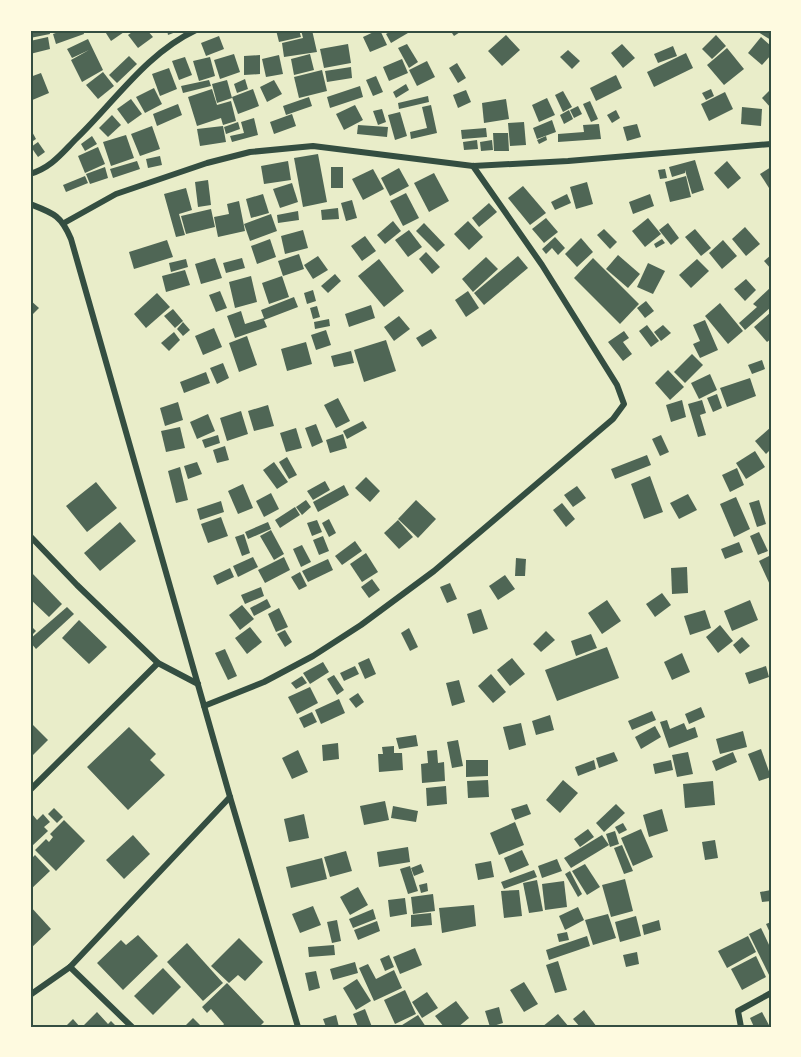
<svg xmlns="http://www.w3.org/2000/svg" width="801" height="1057" font-family="Rubik,sans-serif">
	<style>
		.building { fill: #4f6655 }
		.lines { fill: none; stroke-linecap: round; stroke-linejoin: round }
		.minor { stroke: #344e41; stroke-width: 6 }
		.neatline { fill: none; stroke: #344e41; stroke-width: 2 }
	</style>
	<rect width="100%" height="100%" fill="#e9edc9"/>
	<g class="building">
		<path d="M 30,30 L 49,30 L 50,34 L 30,38 Z"/>
		<path d="M 64,30 L 83,30 L 84,34 L 56,44 L 53,34 Z"/>
		<path d="M 104,30 L 127,30 L 111,41 Z"/>
		<path d="M 135,30 L 147,30 L 153,37 L 138,48 L 128,35 Z"/>
		<path d="M 167,30 L 181,30 L 168,35 Z"/>
		<path d="M 276,30 L 299,30 L 301,37 L 279,42 Z"/>
		<path d="M 301,30 L 312,30 L 317,52 L 284,57 L 282,43 L 303,38 Z"/>
		<path d="M 378,30 L 380,30 L 387,45 L 370,52 L 363,37 Z"/>
		<path d="M 393,30 L 413,30 L 391,43 L 386,34 Z"/>
		<path d="M 450,30 L 463,30 L 454,36 Z"/>
		<path d="M 755,30 L 771,30 L 771,40 Z"/>
		<path d="M 506,35 L 520,50 L 502,66 L 488,51 Z"/>
		<path d="M 716,35 L 726,46 L 712,59 L 702,49 Z"/>
		<path d="M 219,36 L 224,49 L 206,56 L 201,43 Z"/>
		<path d="M 48,37 L 50,49 L 30,54 L 30,41 Z"/>
		<path d="M 761,37 L 771,46 L 771,55 L 762,65 L 748,53 Z"/>
		<path d="M 88,39 L 103,70 L 82,82 L 71,60 L 89,50 L 72,58 L 67,49 Z"/>
		<path d="M 348,44 L 351,63 L 324,68 L 320,49 Z"/>
		<path d="M 407,44 L 418,62 L 409,68 L 398,48 Z"/>
		<path d="M 622,44 L 635,58 L 623,68 L 611,53 Z"/>
		<path d="M 673,46 L 677,56 L 658,63 L 654,54 Z"/>
		<path d="M 727,48 L 744,69 L 724,85 L 707,65 Z"/>
		<path d="M 568,50 L 580,61 L 572,69 L 560,57 Z"/>
		<path d="M 686,53 L 693,68 L 654,87 L 647,72 Z"/>
		<path d="M 234,54 L 240,72 L 220,79 L 214,60 Z"/>
		<path d="M 310,54 L 314,70 L 294,75 L 291,59 Z"/>
		<path d="M 260,55 L 260,74 L 244,75 L 244,56 Z"/>
		<path d="M 279,55 L 283,74 L 266,77 L 262,59 Z"/>
		<path d="M 129,56 L 137,64 L 117,83 L 109,75 Z"/>
		<path d="M 185,57 L 192,75 L 179,80 L 172,61 Z"/>
		<path d="M 210,57 L 215,76 L 199,81 L 193,61 Z"/>
		<path d="M 402,59 L 408,73 L 389,81 L 383,67 Z"/>
		<path d="M 427,61 L 435,77 L 417,86 L 409,70 Z"/>
		<path d="M 457,63 L 466,78 L 458,83 L 449,68 Z"/>
		<path d="M 351,67 L 352,78 L 327,82 L 325,71 Z"/>
		<path d="M 169,68 L 177,89 L 160,96 L 152,74 Z"/>
		<path d="M 322,70 L 327,91 L 299,98 L 294,77 Z"/>
		<path d="M 103,72 L 114,86 L 98,99 L 86,85 Z"/>
		<path d="M 41,73 L 49,93 L 30,101 L 30,77 Z"/>
		<path d="M 616,75 L 622,88 L 596,101 L 590,88 Z"/>
		<path d="M 376,76 L 383,92 L 373,96 L 366,80 Z"/>
		<path d="M 245,79 L 248,89 L 237,93 L 234,84 Z"/>
		<path d="M 209,80 L 211,86 L 183,93 L 181,86 Z"/>
		<path d="M 227,80 L 232,98 L 217,103 L 212,84 Z"/>
		<path d="M 274,80 L 282,94 L 267,102 L 260,87 Z"/>
		<path d="M 406,84 L 409,90 L 396,98 L 393,92 Z"/>
		<path d="M 360,86 L 363,97 L 330,108 L 327,97 Z"/>
		<path d="M 154,88 L 162,104 L 145,113 L 136,97 Z"/>
		<path d="M 212,89 L 217,105 L 231,101 L 236,121 L 223,125 L 221,118 L 197,126 L 188,97 Z"/>
		<path d="M 253,89 L 259,106 L 238,114 L 232,97 Z"/>
		<path d="M 711,89 L 714,96 L 706,100 L 702,93 Z"/>
		<path d="M 771,89 L 771,108 L 762,98 Z"/>
		<path d="M 466,90 L 471,102 L 458,108 L 453,95 Z"/>
		<path d="M 563,91 L 572,107 L 563,112 L 555,95 Z"/>
		<path d="M 725,92 L 733,109 L 709,121 L 701,104 Z"/>
		<path d="M 428,96 L 429,102 L 399,109 L 398,103 Z"/>
		<path d="M 309,97 L 312,106 L 286,115 L 283,106 Z"/>
		<path d="M 547,98 L 555,115 L 539,122 L 532,105 Z"/>
		<path d="M 131,99 L 142,114 L 128,124 L 117,109 Z"/>
		<path d="M 506,99 L 509,119 L 484,123 L 482,103 Z"/>
		<path d="M 590,101 L 598,119 L 591,122 L 583,104 Z"/>
		<path d="M 178,104 L 182,115 L 157,126 L 153,114 Z"/>
		<path d="M 355,105 L 363,120 L 344,130 L 336,114 Z"/>
		<path d="M 431,105 L 437,133 L 411,139 L 410,132 L 427,128 L 422,107 Z"/>
		<path d="M 578,106 L 582,114 L 574,118 L 570,110 Z"/>
		<path d="M 742,107 L 762,109 L 761,126 L 741,124 Z"/>
		<path d="M 382,109 L 386,122 L 378,125 L 373,111 Z"/>
		<path d="M 569,110 L 573,119 L 564,124 L 560,115 Z"/>
		<path d="M 616,110 L 620,118 L 612,123 L 607,115 Z"/>
		<path d="M 400,112 L 407,136 L 395,140 L 388,115 Z"/>
		<path d="M 292,114 L 296,126 L 274,134 L 270,122 Z"/>
		<path d="M 112,115 L 121,125 L 108,137 L 99,128 Z"/>
		<path d="M 254,118 L 258,135 L 232,142 L 230,136 L 244,133 L 241,122 Z"/>
		<path d="M 552,120 L 556,132 L 537,139 L 533,128 Z"/>
		<path d="M 238,122 L 240,129 L 226,134 L 224,127 Z"/>
		<path d="M 524,122 L 526,145 L 510,146 L 508,123 Z"/>
		<path d="M 599,124 L 601,139 L 558,142 L 558,134 L 584,132 L 583,125 Z"/>
		<path d="M 637,124 L 641,137 L 627,141 L 623,127 Z"/>
		<path d="M 358,125 L 388,127 L 387,137 L 357,134 Z"/>
		<path d="M 152,126 L 160,149 L 140,156 L 131,134 Z"/>
		<path d="M 223,126 L 226,142 L 200,146 L 197,129 Z"/>
		<path d="M 30,128 L 36,139 L 30,143 Z"/>
		<path d="M 486,128 L 487,137 L 462,139 L 461,130 Z"/>
		<path d="M 493,133 L 508,133 L 509,151 L 494,151 Z"/>
		<path d="M 126,135 L 134,158 L 111,166 L 103,142 Z"/>
		<path d="M 92,136 L 97,144 L 85,151 L 81,144 Z"/>
		<path d="M 546,136 L 547,140 L 539,144 L 537,140 Z"/>
		<path d="M 477,140 L 478,149 L 464,150 L 463,142 Z"/>
		<path d="M 492,140 L 493,150 L 481,151 L 480,142 Z"/>
		<path d="M 38,142 L 45,152 L 38,157 L 31,147 Z"/>
		<path d="M 98,147 L 105,164 L 85,173 L 78,156 Z"/>
		<path d="M 318,154 L 327,202 L 303,207 L 294,158 Z"/>
		<path d="M 160,156 L 162,165 L 148,168 L 146,159 Z"/>
		<path d="M 695,160 L 704,190 L 692,194 L 685,170 L 685,173 L 672,177 L 669,167 Z"/>
		<path d="M 137,161 L 140,169 L 113,178 L 110,169 Z"/>
		<path d="M 288,161 L 291,180 L 264,184 L 261,166 Z"/>
		<path d="M 727,161 L 741,178 L 728,189 L 714,173 Z"/>
		<path d="M 105,167 L 108,178 L 90,184 L 86,174 Z"/>
		<rect x="331" y="167" width="12" height="21"/>
		<path d="M 771,167 L 771,187 L 769,188 L 760,174 Z"/>
		<path d="M 399,168 L 409,186 L 390,196 L 381,178 Z"/>
		<path d="M 373,169 L 384,189 L 363,200 L 352,179 Z"/>
		<path d="M 665,169 L 667,178 L 660,179 L 658,170 Z"/>
		<path d="M 434,173 L 449,201 L 429,212 L 414,183 Z"/>
		<path d="M 85,176 L 88,183 L 66,192 L 63,185 Z"/>
		<path d="M 686,176 L 691,197 L 670,202 L 665,182 Z"/>
		<path d="M 208,180 L 211,205 L 198,207 L 195,182 Z"/>
		<path d="M 587,182 L 593,204 L 576,209 L 570,187 Z"/>
		<path d="M 292,183 L 298,202 L 280,208 L 273,189 Z"/>
		<path d="M 523,186 L 546,213 L 530,225 L 508,198 Z"/>
		<path d="M 186,188 L 192,210 L 179,214 L 185,235 L 176,237 L 164,194 Z"/>
		<path d="M 406,193 L 419,218 L 403,226 L 390,201 Z"/>
		<path d="M 263,194 L 269,213 L 251,218 L 246,199 Z"/>
		<path d="M 567,194 L 571,203 L 555,210 L 551,202 Z"/>
		<path d="M 650,194 L 654,206 L 633,214 L 629,202 Z"/>
		<path d="M 352,200 L 357,218 L 346,221 L 341,203 Z"/>
		<path d="M 239,201 L 245,231 L 218,237 L 214,217 L 229,214 L 227,204 Z"/>
		<path d="M 489,203 L 497,212 L 479,227 L 472,218 Z"/>
		<path d="M 338,208 L 339,219 L 322,220 L 321,210 Z"/>
		<path d="M 211,209 L 215,227 L 186,234 L 181,216 Z"/>
		<path d="M 298,211 L 299,220 L 278,223 L 277,215 Z"/>
		<path d="M 271,214 L 277,231 L 250,241 L 244,224 Z"/>
		<path d="M 546,218 L 558,232 L 544,243 L 532,229 Z"/>
		<path d="M 648,218 L 661,234 L 645,247 L 632,231 Z"/>
		<path d="M 393,221 L 401,231 L 385,244 L 377,235 Z"/>
		<path d="M 468,221 L 483,237 L 469,250 L 454,234 Z"/>
		<path d="M 424,223 L 445,245 L 437,252 L 416,231 Z"/>
		<path d="M 668,223 L 679,238 L 671,245 L 659,230 Z"/>
		<path d="M 745,227 L 760,244 L 746,256 L 732,239 Z"/>
		<path d="M 604,229 L 617,242 L 610,249 L 597,235 Z"/>
		<path d="M 695,229 L 711,248 L 701,256 L 685,237 Z"/>
		<path d="M 303,230 L 308,248 L 285,254 L 281,236 Z"/>
		<path d="M 409,230 L 422,247 L 408,257 L 395,240 Z"/>
		<path d="M 365,236 L 376,251 L 362,261 L 351,246 Z"/>
		<path d="M 555,237 L 565,248 L 558,255 L 552,248 L 546,254 L 542,249 Z"/>
		<path d="M 581,238 L 593,252 L 577,267 L 565,254 Z"/>
		<path d="M 270,239 L 276,257 L 257,264 L 251,246 Z"/>
		<path d="M 662,239 L 665,243 L 656,248 L 654,244 Z"/>
		<path d="M 167,240 L 173,257 L 134,269 L 129,252 Z"/>
		<path d="M 723,240 L 737,256 L 722,269 L 709,253 Z"/>
		<path d="M 426,252 L 440,267 L 432,274 L 419,259 Z"/>
		<path d="M 299,254 L 304,269 L 283,276 L 278,261 Z"/>
		<path d="M 618,255 L 640,274 L 628,288 L 606,269 Z"/>
		<path d="M 771,255 L 771,269 L 764,261 Z"/>
		<path d="M 318,256 L 328,270 L 313,279 L 304,265 Z"/>
		<path d="M 518,256 L 528,268 L 484,305 L 474,293 Z"/>
		<path d="M 486,257 L 498,269 L 473,292 L 462,279 Z"/>
		<path d="M 215,258 L 222,278 L 201,284 L 195,264 Z"/>
		<path d="M 242,258 L 245,268 L 226,273 L 223,263 Z"/>
		<path d="M 593,258 L 639,304 L 620,324 L 574,278 Z"/>
		<path d="M 186,259 L 188,267 L 171,272 L 169,263 Z"/>
		<path d="M 379,259 L 404,291 L 384,307 L 358,276 Z"/>
		<path d="M 697,259 L 709,271 L 691,288 L 679,275 Z"/>
		<path d="M 648,263 L 665,271 L 653,294 L 637,287 Z"/>
		<path d="M 185,270 L 190,285 L 166,292 L 162,276 Z"/>
		<path d="M 335,274 L 341,281 L 328,293 L 321,286 Z"/>
		<path d="M 251,276 L 257,302 L 235,308 L 229,282 Z"/>
		<path d="M 282,276 L 289,297 L 269,304 L 262,283 Z"/>
		<path d="M 746,279 L 756,290 L 745,301 L 734,289 Z"/>
		<path d="M 771,287 L 771,307 L 745,330 L 739,323 L 757,307 L 753,304 Z"/>
		<path d="M 313,290 L 316,301 L 307,304 L 304,293 Z"/>
		<path d="M 220,291 L 227,308 L 216,312 L 209,295 Z"/>
		<path d="M 468,291 L 479,308 L 466,317 L 455,300 Z"/>
		<path d="M 157,293 L 170,307 L 146,328 L 134,314 Z"/>
		<path d="M 294,297 L 298,307 L 264,320 L 267,327 L 235,338 L 227,316 L 241,311 L 245,324 L 264,318 L 261,310 Z"/>
		<path d="M 30,300 L 39,308 L 30,317 Z"/>
		<path d="M 646,301 L 654,311 L 645,318 L 637,308 Z"/>
		<path d="M 720,303 L 743,331 L 728,344 L 705,316 Z"/>
		<path d="M 371,305 L 375,318 L 349,327 L 345,314 Z"/>
		<path d="M 317,306 L 320,317 L 313,319 L 310,308 Z"/>
		<path d="M 173,309 L 183,321 L 175,328 L 164,316 Z"/>
		<path d="M 771,312 L 771,339 L 767,342 L 754,327 Z"/>
		<path d="M 399,316 L 410,329 L 394,341 L 384,327 Z"/>
		<path d="M 329,319 L 330,326 L 315,329 L 314,322 Z"/>
		<path d="M 705,320 L 718,350 L 700,358 L 693,344 L 700,341 L 693,325 Z"/>
		<path d="M 183,322 L 190,330 L 183,336 L 177,329 Z"/>
		<path d="M 647,325 L 659,341 L 651,347 L 639,331 Z"/>
		<path d="M 663,325 L 671,333 L 661,341 L 654,332 Z"/>
		<path d="M 214,328 L 222,347 L 203,355 L 195,336 Z"/>
		<path d="M 431,329 L 437,338 L 422,347 L 416,338 Z"/>
		<path d="M 326,330 L 331,345 L 316,350 L 311,335 Z"/>
		<path d="M 624,331 L 629,338 L 623,342 L 632,354 L 623,361 L 608,342 Z"/>
		<path d="M 174,332 L 180,340 L 169,351 L 161,343 Z"/>
		<path d="M 247,336 L 257,365 L 239,372 L 229,343 Z"/>
		<path d="M 386,340 L 396,371 L 364,382 L 354,350 Z"/>
		<path d="M 306,342 L 312,364 L 287,371 L 281,349 Z"/>
		<path d="M 351,351 L 354,363 L 334,367 L 331,356 Z"/>
		<path d="M 692,354 L 703,365 L 685,383 L 674,372 Z"/>
		<path d="M 762,360 L 765,369 L 752,374 L 748,365 Z"/>
		<path d="M 223,363 L 229,378 L 217,384 L 210,368 Z"/>
		<path d="M 668,370 L 684,387 L 670,400 L 655,383 Z"/>
		<path d="M 206,372 L 210,383 L 184,393 L 180,382 Z"/>
		<path d="M 710,374 L 717,390 L 699,399 L 691,383 Z"/>
		<path d="M 750,378 L 756,396 L 727,407 L 720,388 Z"/>
		<path d="M 717,394 L 722,408 L 713,412 L 707,398 Z"/>
		<path d="M 338,398 L 350,421 L 336,428 L 324,405 Z"/>
		<path d="M 682,400 L 686,417 L 671,422 L 666,405 Z"/>
		<path d="M 702,400 L 706,413 L 700,415 L 706,435 L 698,437 L 688,404 Z"/>
		<path d="M 178,402 L 183,420 L 165,426 L 160,408 Z"/>
		<path d="M 268,405 L 274,426 L 254,431 L 248,411 Z"/>
		<path d="M 241,411 L 248,434 L 227,441 L 220,418 Z"/>
		<path d="M 208,414 L 215,431 L 197,439 L 190,422 Z"/>
		<path d="M 363,421 L 367,428 L 347,439 L 343,431 Z"/>
		<path d="M 316,424 L 323,442 L 312,447 L 305,428 Z"/>
		<path d="M 180,427 L 185,448 L 166,452 L 161,431 Z"/>
		<path d="M 771,427 L 771,449 L 766,454 L 755,441 Z"/>
		<path d="M 296,428 L 302,448 L 286,452 L 280,433 Z"/>
		<path d="M 343,434 L 347,448 L 330,453 L 326,440 Z"/>
		<path d="M 218,435 L 220,443 L 205,448 L 202,440 Z"/>
		<path d="M 661,435 L 669,452 L 660,456 L 652,439 Z"/>
		<path d="M 225,446 L 229,460 L 217,463 L 213,450 Z"/>
		<path d="M 755,451 L 765,467 L 746,479 L 736,463 Z"/>
		<path d="M 647,455 L 651,465 L 615,479 L 611,469 Z"/>
		<path d="M 287,457 L 297,475 L 289,479 L 279,462 Z"/>
		<path d="M 197,462 L 202,474 L 188,479 L 184,466 Z"/>
		<path d="M 274,462 L 288,482 L 277,489 L 263,470 Z"/>
		<path d="M 180,467 L 188,500 L 176,503 L 168,471 Z"/>
		<path d="M 737,468 L 744,485 L 730,492 L 722,475 Z"/>
		<path d="M 650,476 L 663,512 L 644,519 L 631,484 Z"/>
		<path d="M 366,477 L 380,491 L 370,502 L 355,488 Z"/>
		<path d="M 325,481 L 330,490 L 313,500 L 307,491 Z"/>
		<path d="M 96,482 L 117,508 L 87,532 L 66,506 Z"/>
		<path d="M 243,484 L 253,508 L 238,514 L 228,491 Z"/>
		<path d="M 344,485 L 349,495 L 318,512 L 313,502 Z"/>
		<path d="M 577,486 L 586,498 L 573,507 L 564,495 Z"/>
		<path d="M 271,493 L 279,509 L 264,517 L 256,501 Z"/>
		<path d="M 688,494 L 697,510 L 679,519 L 670,503 Z"/>
		<path d="M 736,497 L 750,529 L 734,537 L 720,504 Z"/>
		<path d="M 306,500 L 311,507 L 302,515 L 296,507 Z"/>
		<path d="M 416,500 L 436,519 L 418,538 L 398,519 Z"/>
		<path d="M 759,500 L 766,524 L 757,527 L 749,503 Z"/>
		<path d="M 221,501 L 224,512 L 200,520 L 197,509 Z"/>
		<path d="M 562,503 L 575,519 L 566,527 L 553,510 Z"/>
		<path d="M 295,507 L 300,515 L 280,528 L 275,520 Z"/>
		<path d="M 221,517 L 228,536 L 208,543 L 201,524 Z"/>
		<path d="M 329,519 L 336,533 L 329,537 L 322,523 Z"/>
		<path d="M 317,520 L 322,532 L 312,536 L 307,523 Z"/>
		<path d="M 398,520 L 413,537 L 399,549 L 384,533 Z"/>
		<path d="M 120,522 L 136,541 L 100,571 L 84,553 Z"/>
		<path d="M 268,522 L 271,529 L 248,539 L 245,532 Z"/>
		<path d="M 271,530 L 284,554 L 274,560 L 260,536 Z"/>
		<path d="M 759,532 L 768,551 L 758,555 L 750,536 Z"/>
		<path d="M 244,534 L 250,553 L 242,556 L 235,537 Z"/>
		<path d="M 323,536 L 329,551 L 319,555 L 313,540 Z"/>
		<path d="M 355,541 L 362,551 L 342,565 L 335,556 Z"/>
		<path d="M 739,542 L 743,552 L 725,559 L 721,549 Z"/>
		<path d="M 302,545 L 311,562 L 301,567 L 293,549 Z"/>
		<path d="M 366,553 L 378,572 L 362,582 L 350,564 Z"/>
		<path d="M 771,555 L 771,587 L 759,561 Z"/>
		<path d="M 253,557 L 258,567 L 238,577 L 233,566 Z"/>
		<path d="M 284,557 L 290,570 L 265,583 L 258,570 Z"/>
		<path d="M 516,558 L 526,559 L 525,576 L 515,576 Z"/>
		<path d="M 328,559 L 333,570 L 308,582 L 302,571 Z"/>
		<path d="M 687,567 L 688,593 L 672,594 L 671,568 Z"/>
		<path d="M 230,568 L 234,577 L 217,585 L 213,576 Z"/>
		<path d="M 30,571 L 62,604 L 49,617 L 30,599 Z"/>
		<path d="M 300,572 L 307,586 L 299,590 L 291,577 Z"/>
		<path d="M 505,575 L 515,589 L 498,600 L 489,586 Z"/>
		<path d="M 372,579 L 380,590 L 369,598 L 361,587 Z"/>
		<path d="M 450,583 L 457,599 L 447,603 L 440,587 Z"/>
		<path d="M 261,587 L 264,596 L 245,604 L 241,595 Z"/>
		<path d="M 662,593 L 671,605 L 655,617 L 646,604 Z"/>
		<path d="M 267,599 L 271,607 L 254,616 L 250,608 Z"/>
		<path d="M 607,600 L 621,621 L 602,634 L 588,613 Z"/>
		<path d="M 750,600 L 758,620 L 732,631 L 724,611 Z"/>
		<path d="M 242,605 L 254,619 L 240,630 L 229,615 Z"/>
		<path d="M 67,607 L 74,614 L 36,649 L 30,642 L 30,639 Z"/>
		<path d="M 279,608 L 288,627 L 276,632 L 268,614 Z"/>
		<path d="M 481,609 L 488,629 L 473,634 L 467,614 Z"/>
		<path d="M 705,610 L 711,628 L 690,635 L 684,616 Z"/>
		<path d="M 79,620 L 107,647 L 89,664 L 62,638 Z"/>
		<path d="M 30,625 L 36,631 L 30,637 Z"/>
		<path d="M 720,625 L 733,641 L 718,653 L 706,637 Z"/>
		<path d="M 250,627 L 262,642 L 247,654 L 235,638 Z"/>
		<path d="M 409,628 L 418,647 L 410,651 L 401,633 Z"/>
		<path d="M 285,630 L 292,642 L 285,647 L 277,634 Z"/>
		<path d="M 546,631 L 555,640 L 541,652 L 533,644 Z"/>
		<path d="M 591,634 L 597,648 L 576,656 L 571,641 Z"/>
		<path d="M 742,637 L 750,646 L 740,654 L 733,645 Z"/>
		<path d="M 607,647 L 619,678 L 557,701 L 545,670 Z"/>
		<path d="M 225,649 L 237,676 L 228,680 L 215,653 Z"/>
		<path d="M 682,653 L 690,672 L 672,680 L 664,662 Z"/>
		<path d="M 369,658 L 376,674 L 365,679 L 358,663 Z"/>
		<path d="M 512,658 L 525,674 L 510,686 L 497,670 Z"/>
		<path d="M 323,662 L 329,672 L 310,684 L 303,673 Z"/>
		<path d="M 355,666 L 359,674 L 344,681 L 340,673 Z"/>
		<path d="M 766,666 L 769,677 L 749,684 L 745,673 Z"/>
		<path d="M 491,674 L 506,692 L 493,703 L 478,686 Z"/>
		<path d="M 334,675 L 344,690 L 337,695 L 327,679 Z"/>
		<path d="M 302,676 L 307,683 L 296,689 L 291,683 Z"/>
		<path d="M 459,680 L 465,702 L 452,706 L 446,683 Z"/>
		<path d="M 310,687 L 318,703 L 297,714 L 288,697 Z"/>
		<path d="M 358,693 L 364,702 L 356,708 L 349,699 Z"/>
		<path d="M 339,699 L 345,713 L 321,724 L 315,710 Z"/>
		<path d="M 701,707 L 705,717 L 689,724 L 685,714 Z"/>
		<path d="M 652,711 L 656,720 L 632,730 L 628,721 Z"/>
		<path d="M 312,712 L 317,722 L 304,728 L 299,718 Z"/>
		<path d="M 550,715 L 554,730 L 536,735 L 532,721 Z"/>
		<path d="M 667,720 L 670,729 L 684,723 L 687,730 L 695,727 L 698,737 L 669,748 L 660,722 Z"/>
		<path d="M 30,722 L 48,740 L 30,758 Z"/>
		<path d="M 521,723 L 526,745 L 509,750 L 503,727 Z"/>
		<path d="M 655,726 L 661,737 L 641,749 L 635,737 Z"/>
		<path d="M 129,727 L 156,754 L 150,760 L 165,775 L 128,810 L 87,767 Z"/>
		<path d="M 743,731 L 747,747 L 720,754 L 716,739 Z"/>
		<path d="M 416,735 L 418,746 L 399,749 L 396,738 Z"/>
		<path d="M 458,740 L 463,766 L 452,768 L 447,742 Z"/>
		<path d="M 338,743 L 339,759 L 323,761 L 322,745 Z"/>
		<path d="M 394,746 L 394,753 L 402,753 L 403,770 L 379,772 L 378,754 L 383,754 L 382,747 Z"/>
		<path d="M 761,749 L 771,777 L 759,781 L 748,754 Z"/>
		<path d="M 298,750 L 308,772 L 292,779 L 282,758 Z"/>
		<path d="M 437,750 L 438,763 L 444,762 L 445,781 L 422,783 L 421,764 L 428,763 L 427,751 Z"/>
		<path d="M 614,752 L 618,761 L 599,768 L 596,758 Z"/>
		<path d="M 688,752 L 693,774 L 677,777 L 672,755 Z"/>
		<path d="M 733,752 L 737,762 L 716,771 L 712,761 Z"/>
		<path d="M 466,760 L 488,760 L 488,776 L 466,777 Z"/>
		<path d="M 594,760 L 596,769 L 578,776 L 575,767 Z"/>
		<path d="M 671,760 L 673,770 L 655,774 L 653,764 Z"/>
		<path d="M 488,780 L 489,797 L 468,798 L 467,781 Z"/>
		<path d="M 563,780 L 578,793 L 560,813 L 546,800 Z"/>
		<path d="M 713,781 L 715,805 L 685,808 L 683,784 Z"/>
		<path d="M 446,786 L 447,804 L 427,806 L 426,788 Z"/>
		<path d="M 385,801 L 389,820 L 364,825 L 360,806 Z"/>
		<path d="M 527,804 L 531,814 L 515,820 L 511,809 Z"/>
		<path d="M 616,804 L 625,813 L 604,832 L 596,823 Z"/>
		<path d="M 393,806 L 418,811 L 416,822 L 391,818 Z"/>
		<path d="M 54,808 L 63,817 L 57,823 L 48,814 Z"/>
		<path d="M 662,809 L 668,831 L 649,837 L 643,815 Z"/>
		<path d="M 32,814 L 37,820 L 43,814 L 50,822 L 44,827 L 48,831 L 32,846 L 30,844 L 30,816 Z"/>
		<path d="M 304,814 L 309,838 L 289,842 L 284,819 Z"/>
		<path d="M 64,820 L 85,841 L 56,871 L 35,850 L 46,839 L 49,842 L 53,837 L 50,834 Z"/>
		<path d="M 515,822 L 524,845 L 499,855 L 490,833 Z"/>
		<path d="M 623,823 L 627,830 L 619,834 L 615,827 Z"/>
		<path d="M 588,829 L 594,837 L 580,847 L 574,839 Z"/>
		<path d="M 641,829 L 653,857 L 633,866 L 621,838 Z"/>
		<path d="M 615,831 L 619,844 L 610,847 L 606,834 Z"/>
		<path d="M 133,835 L 150,854 L 124,879 L 106,860 Z"/>
		<path d="M 602,835 L 609,845 L 571,868 L 564,858 Z"/>
		<path d="M 715,840 L 718,858 L 705,860 L 702,842 Z"/>
		<path d="M 622,845 L 633,871 L 624,874 L 614,848 Z"/>
		<path d="M 408,847 L 410,862 L 379,867 L 377,852 Z"/>
		<path d="M 522,850 L 529,865 L 510,873 L 504,858 Z"/>
		<path d="M 346,851 L 352,871 L 330,877 L 324,857 Z"/>
		<path d="M 35,855 L 50,871 L 30,890 L 30,860 Z"/>
		<path d="M 322,858 L 327,879 L 291,888 L 286,867 Z"/>
		<path d="M 557,859 L 562,871 L 542,878 L 538,866 Z"/>
		<path d="M 491,861 L 494,877 L 478,880 L 475,864 Z"/>
		<path d="M 421,864 L 424,872 L 414,876 L 411,868 Z"/>
		<path d="M 585,864 L 600,887 L 587,895 L 572,871 Z"/>
		<path d="M 410,866 L 418,891 L 408,894 L 400,869 Z"/>
		<path d="M 534,870 L 537,877 L 504,889 L 501,882 Z"/>
		<path d="M 570,871 L 582,894 L 578,897 L 565,874 Z"/>
		<path d="M 625,879 L 633,911 L 611,917 L 602,885 Z"/>
		<path d="M 537,880 L 543,911 L 529,913 L 523,883 Z"/>
		<path d="M 564,881 L 567,907 L 545,910 L 542,884 Z"/>
		<path d="M 427,883 L 428,891 L 421,893 L 419,885 Z"/>
		<path d="M 358,887 L 368,905 L 350,915 L 340,897 Z"/>
		<path d="M 519,890 L 522,916 L 504,918 L 501,891 Z"/>
		<path d="M 771,890 L 771,901 L 762,902 L 760,892 Z"/>
		<path d="M 433,894 L 435,911 L 413,914 L 411,897 Z"/>
		<path d="M 405,898 L 407,914 L 390,917 L 388,900 Z"/>
		<path d="M 474,905 L 476,926 L 442,933 L 439,908 Z"/>
		<path d="M 30,906 L 51,929 L 30,949 Z"/>
		<path d="M 313,906 L 321,925 L 300,933 L 292,914 Z"/>
		<path d="M 578,907 L 584,920 L 565,930 L 559,916 Z"/>
		<path d="M 373,909 L 376,919 L 353,928 L 349,919 Z"/>
		<path d="M 431,913 L 432,925 L 411,927 L 411,915 Z"/>
		<path d="M 608,914 L 616,938 L 593,945 L 585,920 Z"/>
		<path d="M 636,916 L 641,936 L 620,942 L 615,922 Z"/>
		<path d="M 337,920 L 341,941 L 332,943 L 327,922 Z"/>
		<path d="M 659,920 L 661,930 L 644,935 L 642,925 Z"/>
		<path d="M 377,921 L 380,931 L 358,940 L 354,930 Z"/>
		<path d="M 771,922 L 771,935 L 766,924 Z"/>
		<path d="M 761,928 L 771,949 L 771,979 L 749,934 Z"/>
		<path d="M 567,932 L 569,940 L 559,942 L 557,934 Z"/>
		<path d="M 138,935 L 158,956 L 123,990 L 97,963 L 121,940 L 126,945 Z"/>
		<path d="M 587,936 L 590,946 L 549,960 L 546,950 Z"/>
		<path d="M 748,936 L 756,952 L 727,968 L 718,951 Z"/>
		<path d="M 239,938 L 263,962 L 245,981 L 238,975 L 229,983 L 211,966 Z"/>
		<path d="M 187,943 L 223,983 L 203,1001 L 167,962 Z"/>
		<path d="M 334,945 L 335,955 L 309,957 L 308,947 Z"/>
		<path d="M 415,948 L 422,965 L 400,974 L 393,957 Z"/>
		<path d="M 637,952 L 639,964 L 626,967 L 623,955 Z"/>
		<path d="M 389,955 L 394,967 L 385,971 L 380,959 Z"/>
		<path d="M 756,956 L 766,977 L 742,990 L 731,969 Z"/>
		<path d="M 558,961 L 567,990 L 555,993 L 546,965 Z"/>
		<path d="M 355,962 L 358,973 L 333,980 L 330,969 Z"/>
		<path d="M 368,964 L 376,979 L 394,970 L 402,988 L 374,1001 L 359,968 Z"/>
		<path d="M 163,968 L 181,987 L 153,1015 L 134,996 Z"/>
		<path d="M 316,971 L 320,988 L 309,991 L 305,973 Z"/>
		<path d="M 357,979 L 371,1001 L 356,1010 L 343,988 Z"/>
		<path d="M 524,982 L 538,1004 L 524,1012 L 510,990 Z"/>
		<path d="M 227,983 L 264,1022 L 259,1027 L 222,1027 L 224,1024 L 211,1009 L 207,1013 L 202,1007 Z"/>
		<path d="M 405,990 L 416,1014 L 395,1024 L 384,1000 Z"/>
		<path d="M 427,992 L 438,1008 L 422,1018 L 412,1002 Z"/>
		<path d="M 456,1001 L 469,1018 L 458,1027 L 444,1027 L 435,1016 Z"/>
		<path d="M 499,1007 L 503,1023 L 490,1027 L 485,1011 Z"/>
		<path d="M 365,1009 L 372,1027 L 358,1027 L 353,1014 Z"/>
		<path d="M 584,1010 L 597,1027 L 580,1027 L 573,1019 Z"/>
		<path d="M 97,1012 L 108,1024 L 111,1021 L 117,1027 L 82,1027 Z"/>
		<path d="M 762,1012 L 770,1027 L 754,1027 L 750,1018 Z"/>
		<path d="M 558,1014 L 569,1027 L 542,1027 Z"/>
		<path d="M 336,1015 L 339,1027 L 326,1027 L 323,1019 Z"/>
		<path d="M 418,1015 L 426,1027 L 399,1027 Z"/>
		<path d="M 193,1018 L 202,1027 L 184,1027 Z"/>
		<path d="M 73,1019 L 80,1027 L 65,1027 Z"/>
	</g>
	<g class="lines">
		<g class="minor">
			<path d="M 30,174 C 52,167 61,154 77,138 C 115,101 147,53 196,30"/>
			<path d="M 30,204 C 53,213 61,215 71,239 L 230,797 L 298,1027"/>
			<path d="M 64,223 L 116,194 L 207,163 L 250,152 L 313,146 L 473,166 L 568,161 L 771,144"/>
			<path d="M 30,536 L 77,585 L 158,663 L 198,684"/>
			<path d="M 204,706 L 264,682 L 313,656 L 361,625 L 434,571 L 613,419 L 624,404 L 617,385 L 542,265 L 473,166"/>
			<path d="M 30,790 L 158,663"/>
			<path d="M 70,967 L 132,1027"/>
			<path d="M 30,995 L 70,967 L 230,797"/>
			<path d="M 741,1027 L 738,1011 L 771,993"/>
		</g>
	</g>
	<rect width="801" height="1057" fill="none" stroke="#fefae0" stroke-width="63"/>
	<rect x="32" y="32" width="738" height="994" class="neatline"/>
</svg>
